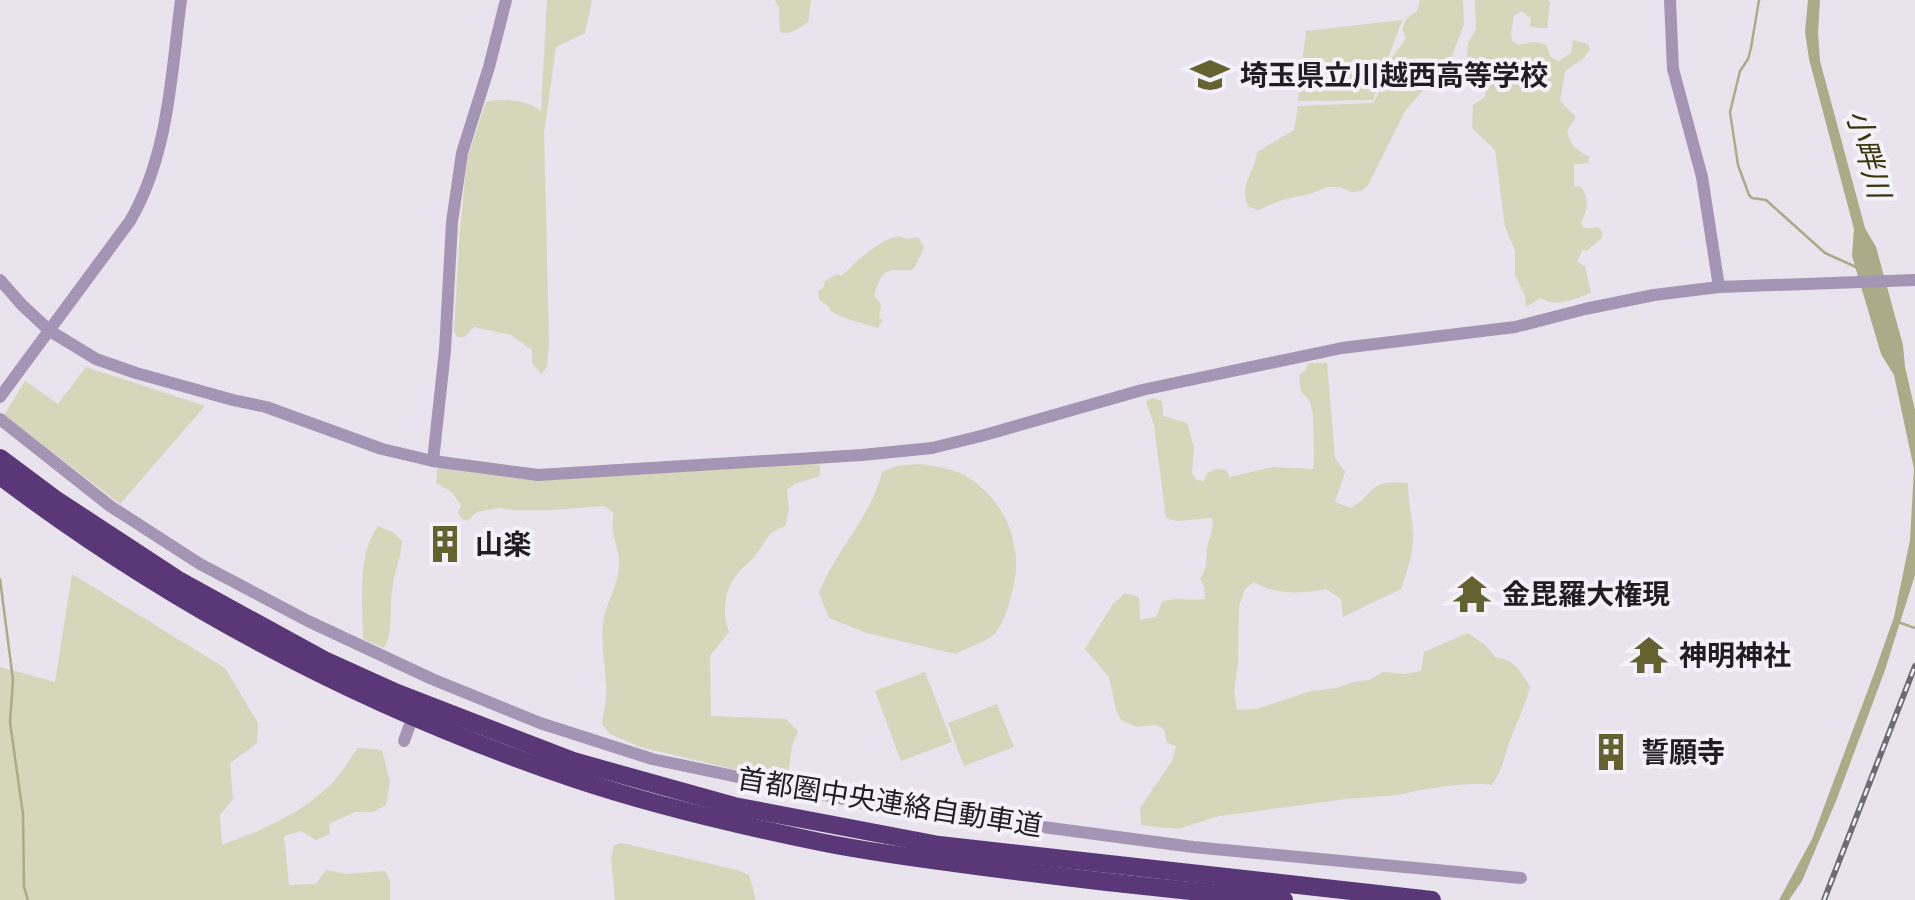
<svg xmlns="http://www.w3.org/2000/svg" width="1915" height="900" font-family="Literata,'Noto Sans JP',serif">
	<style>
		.green { fill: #d5d6ba }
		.water { fill: #abab88 }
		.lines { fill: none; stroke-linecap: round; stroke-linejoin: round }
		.stream { stroke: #abab88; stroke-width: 2.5 }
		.minor { stroke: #a495b4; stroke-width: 12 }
		.highway { stroke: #5a3878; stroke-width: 18 }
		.rail-casing { stroke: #6e6b72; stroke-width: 6 }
		.rail { stroke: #f5f1fa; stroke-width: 2.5; stroke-dasharray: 8; stroke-linecap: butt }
		.labels { text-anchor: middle; stroke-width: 8; stroke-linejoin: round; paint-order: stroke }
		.poi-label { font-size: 28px; font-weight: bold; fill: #201e22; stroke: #f5f1fa; text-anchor: start }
		.street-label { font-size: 28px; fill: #201e22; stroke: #f5f1fa }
		.water-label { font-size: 30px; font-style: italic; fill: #383608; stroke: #f5f1fa }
	</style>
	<rect width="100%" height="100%" fill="#e8e3ed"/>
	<g class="green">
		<path d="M 547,0 L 592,0 L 585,33 L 556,47 L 544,133 L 549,341 L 547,367 L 541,374 L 532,363 L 532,350 L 511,335 L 474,327 L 464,337 L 457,337 L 454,331 L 460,229 L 467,159 L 486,102 C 502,98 529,100 541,111 Z"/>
		<path d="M 775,0 L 811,0 L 808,22 C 800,27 790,36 780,32 L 779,8 Z"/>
		<path d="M 1420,0 L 1463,0 L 1464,24 L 1452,56 L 1405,111 L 1368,185 L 1361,191 L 1351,192 L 1340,187 L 1327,187 L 1310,194 L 1282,200 L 1258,210 L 1249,207 C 1237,187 1255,173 1257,152 L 1294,130 L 1298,106 L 1373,103 C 1382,91 1383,77 1388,64 C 1393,54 1402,47 1406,37 L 1402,30 L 1406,19 L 1417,11 Z"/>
		<path d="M 1475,0 L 1548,0 L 1550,2 L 1547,28 L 1530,27 L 1531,19 L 1522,11 L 1514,16 L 1511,33 L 1512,41 L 1519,45 C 1531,42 1534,40 1546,45 L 1551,57 L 1559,61 L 1571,53 L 1573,40 L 1588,44 L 1590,49 L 1584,58 L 1565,71 L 1560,101 L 1576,117 L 1567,131 C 1570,145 1576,151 1589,156 L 1589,163 L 1574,164 L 1574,186 L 1581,187 C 1589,198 1588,211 1581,222 L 1582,226 L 1588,229 L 1598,227 L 1602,231 L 1602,238 L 1587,250 L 1582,250 L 1577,262 L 1585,266 L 1591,293 C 1575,299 1556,308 1541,298 L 1526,307 L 1525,295 L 1515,275 L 1515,250 L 1505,227 L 1495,150 L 1472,128 L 1473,105 L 1485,97 L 1486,88 L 1473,83 L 1466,67 L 1468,43 L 1476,29 Z"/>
		<path d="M 1402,20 L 1373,100 L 1298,101 L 1306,31 Z"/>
		<path d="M 899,236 L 907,239 L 918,237 L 924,247 L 917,263 L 912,270 C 885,270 882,267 874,297 C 882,303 882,306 879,315 L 882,321 L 878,328 C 862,323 848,320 831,312 L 830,308 L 819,299 L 818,291 L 824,287 L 824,282 L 837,274 L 841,276 C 860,260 875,241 899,236 Z"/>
		<path d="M 1309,363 L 1327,363 L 1335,458 L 1345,472 L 1335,502 L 1351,508 C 1379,490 1368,480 1408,483 C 1408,500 1412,516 1413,532 C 1414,552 1407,571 1401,589 L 1343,617 L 1341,599 L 1326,589 C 1302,594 1275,595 1254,582 L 1245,589 L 1239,606 L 1238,662 L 1234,691 L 1237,710 L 1256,709 L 1311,691 L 1337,688 L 1353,682 L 1369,680 L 1383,672 L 1405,674 L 1421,671 L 1424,652 L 1468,633 L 1486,646 L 1495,657 C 1516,661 1520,670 1530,687 C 1525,706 1517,722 1510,740 C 1504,757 1503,769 1492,785 C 1471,781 1419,789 1398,795 L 1346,799 L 1219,816 L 1178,829 L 1141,825 L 1140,808 L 1172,761 L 1176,746 L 1167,743 L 1164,729 L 1155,725 L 1137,727 L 1121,720 L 1116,710 L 1109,677 L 1085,649 L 1113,604 L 1125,593 L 1139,597 L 1140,620 L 1156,617 L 1162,602 C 1174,597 1191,601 1205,599 L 1204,587 L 1200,579 C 1209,566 1205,557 1208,544 C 1211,532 1214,530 1212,518 L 1177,521 L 1166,518 L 1154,425 L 1146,401 L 1153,398 L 1162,401 L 1163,416 L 1187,423 L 1194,447 L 1192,473 L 1197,480 L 1204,481 L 1207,473 L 1216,469 L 1226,470 L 1230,477 L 1273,467 L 1313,469 L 1314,460 L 1313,415 L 1310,402 L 1301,391 L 1299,375 L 1305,371 Z"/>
		<path d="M 86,367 L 205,406 L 120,504 L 4,415 L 25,381 L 58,404 Z"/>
		<path d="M 801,463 L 820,465 L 820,476 L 794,484 L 787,490 L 789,510 L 785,526 C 764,535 770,537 757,553 C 751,562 741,568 735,577 C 724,592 722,615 729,632 L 710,656 L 711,716 L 786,719 L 798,731 L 792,746 L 788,776 L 780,780 L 640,747 L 610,734 L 602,724 C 604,711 607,697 606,684 C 605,661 599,636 605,613 C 610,596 621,577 619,559 C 617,542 609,531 614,513 L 604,506 L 550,510 L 513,510 L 498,508 L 477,512 L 467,521 L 461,518 L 458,513 L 461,506 L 453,493 L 436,483 L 438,464 L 489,471 Z"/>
		<path d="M 919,464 C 934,466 950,468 964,475 C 1007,499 1026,550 1011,596 C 1008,607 1004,622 996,632 C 988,642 967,648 955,654 L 867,633 L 829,618 L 819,593 C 836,549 871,518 882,472 L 896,466 Z"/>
		<path d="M 378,526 L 392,532 L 402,541 C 401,558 394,573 392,590 C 389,610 394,630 384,648 L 363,639 C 363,604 356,556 378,526 Z"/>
		<path d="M 72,574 L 225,668 L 258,723 L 257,743 L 230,763 L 233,799 L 220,815 L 222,845 C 260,831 298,815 328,787 C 340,777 348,761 358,748 L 382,750 L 390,782 L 386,805 L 373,812 L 355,812 L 329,824 L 330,834 L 316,840 L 301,831 L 284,836 L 289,885 L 316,884 L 326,870 L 346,874 L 385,871 L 390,881 L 390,900 L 0,900 L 0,667 L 55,682 Z"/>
		<path d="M 925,672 L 952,742 L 901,761 L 875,691 Z"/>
		<path d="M 997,704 L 1014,747 L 964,766 L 948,723 Z"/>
		<path d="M 622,843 L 737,870 L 749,875 L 756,900 L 615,900 L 611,858 L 614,845 Z"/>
	</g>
	<path class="water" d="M 1808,0 L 1820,0 L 1818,33 L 1820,61 L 1865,228 L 1876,247 L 1903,345 L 1905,367 L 1915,410 L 1915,575 L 1884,673 L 1836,801 L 1802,881 L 1789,900 L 1779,900 L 1812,839 L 1875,671 L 1894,617 L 1910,540 L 1914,469 L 1894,375 L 1881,354 L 1852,256 L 1854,229 L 1809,59 L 1805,32 Z"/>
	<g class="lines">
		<g class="stream">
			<path d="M 1759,0 L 1751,48 L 1748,59 L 1740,71 L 1730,112 L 1738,165 L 1749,195 L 1752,198 L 1766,200 L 1825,253 L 1856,267"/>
			<path d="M 0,579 L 13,680 L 10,722 L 23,814 L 24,887 L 28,900"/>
			<path d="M 1898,622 L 1915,628"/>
		</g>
		<g class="minor">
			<path d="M 1670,0 L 1673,69 L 1702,177 L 1719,287"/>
			<path d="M 0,280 L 22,305 L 50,331 L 96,359 L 136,373 L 233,400 L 266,407 L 382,449 L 433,461 L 538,475 L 862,455 L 932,448 L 981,436 L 1142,390 L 1342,348 L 1515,327 L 1585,309 L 1654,295 L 1719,287 L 1915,280"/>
			<path d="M 0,397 L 130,221 C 169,154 171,75 181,0"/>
			<path d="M 0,419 L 110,506 L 200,564 L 308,621 L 432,679 L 540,723 L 652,759 L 896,810 L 1043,827 L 1193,847 L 1521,878"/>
			<path d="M 433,461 L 445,350 L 452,222 L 462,153 L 489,67 L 506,0"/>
			<path d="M 404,741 L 409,727"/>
		</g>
		<g class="highway">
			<path d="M 0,458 L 55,499 L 180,581 L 324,660 L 397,693 L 573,761 L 734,806 L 939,845 L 1432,900"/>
			<path d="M 0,476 C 173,607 366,708 572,778 C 652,805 737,825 820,842 C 874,853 929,860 984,867 C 1084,880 1184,891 1284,900"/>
		</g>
		<g class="rail-casing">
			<path id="rail" d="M 1824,900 L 1915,666"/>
		</g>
		<use href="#rail" class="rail"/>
	</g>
	<defs>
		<g id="school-bare" transform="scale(3)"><path d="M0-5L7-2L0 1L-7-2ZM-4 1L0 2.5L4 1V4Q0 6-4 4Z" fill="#646330" stroke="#f5f1fa" stroke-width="2.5" paint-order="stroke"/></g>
		<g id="building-bare" transform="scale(3)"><path d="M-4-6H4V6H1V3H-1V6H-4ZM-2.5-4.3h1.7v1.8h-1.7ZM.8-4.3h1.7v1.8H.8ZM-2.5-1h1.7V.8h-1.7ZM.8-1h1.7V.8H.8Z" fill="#646330" stroke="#f5f1fa" stroke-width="2.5" paint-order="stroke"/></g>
		<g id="temple-bare" transform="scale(3)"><path d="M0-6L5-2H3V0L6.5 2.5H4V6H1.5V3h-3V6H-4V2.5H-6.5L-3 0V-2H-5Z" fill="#646330" stroke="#f5f1fa" stroke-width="2.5" paint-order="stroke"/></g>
	</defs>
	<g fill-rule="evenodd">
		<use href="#school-bare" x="1210" y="75"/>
		<use href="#building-bare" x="445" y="544"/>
		<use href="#temple-bare" x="1472" y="594"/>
		<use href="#temple-bare" x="1649" y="655"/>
		<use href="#building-bare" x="1611" y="752"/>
	</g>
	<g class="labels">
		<g class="poi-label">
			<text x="1240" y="85">埼玉県立川越西高等学校</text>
			<text x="475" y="554">山楽</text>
			<text x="1502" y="604">金毘羅大権現</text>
			<text x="1679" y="665">神明神社</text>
			<text x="1641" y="762">誓願寺</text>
		</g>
		<g class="street-label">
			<text transform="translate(890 802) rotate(9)" y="10">首都圏中央連絡自動車道</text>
		</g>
		<g class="water-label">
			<text transform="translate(1868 154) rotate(75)" y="10">小畔川</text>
		</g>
	</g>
</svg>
